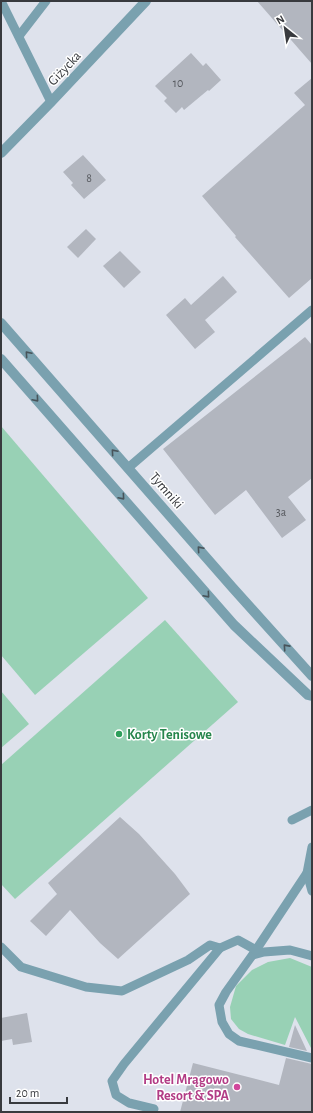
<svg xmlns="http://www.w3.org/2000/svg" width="313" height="1113" font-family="'Alegreya Sans',sans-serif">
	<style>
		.green { fill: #98d1b5 }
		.building { fill: #b2b6bf }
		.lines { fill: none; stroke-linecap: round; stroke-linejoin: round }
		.service { stroke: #7aa1af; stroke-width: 9 }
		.minor { stroke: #7aa1af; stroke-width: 10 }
		.tertiary { stroke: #7aa1af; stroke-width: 10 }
		.oneway { stroke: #48545a }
		.leisure-dot { fill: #2e9e5b; stroke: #fff; stroke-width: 1.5 }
		.hotel-dot { fill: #d1479c; stroke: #fff; stroke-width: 1.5 }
		.labels { text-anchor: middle; stroke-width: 3; stroke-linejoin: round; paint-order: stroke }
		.number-label { font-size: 12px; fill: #56595e }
		.street-label { font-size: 14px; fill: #383a3e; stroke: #fff }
		.leisure-label { font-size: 14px; font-weight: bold; fill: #27864d; stroke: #fff; text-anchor: start }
		.hotel-label { font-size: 14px; font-weight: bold; fill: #b23c85; stroke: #fff; text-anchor: end }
	</style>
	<rect width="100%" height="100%" fill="#dee2ec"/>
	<g class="green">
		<path d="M 1,426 L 148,598 L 35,695 L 1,655 Z"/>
		<path d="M 165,620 L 238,702 L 15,899 L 1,884 L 1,765 Z"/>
		<path d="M 1,691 L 29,724 L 1,748 Z"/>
		<path d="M 290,958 L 312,967 L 312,1050 L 295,1017 L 285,1045 L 248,1034 L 239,1029 L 231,1019 L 230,1007 L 236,986 L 252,970 L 268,962 Z"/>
	</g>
	<g class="building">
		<path d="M 257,1 L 312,1 L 312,64 Z"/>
		<path d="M 191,53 L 203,66 L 206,63 L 221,80 L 209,91 L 208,90 L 184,110 L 182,107 L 176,113 L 164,101 L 167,98 L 155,86 Z"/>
		<path d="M 312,78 L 312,278 L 289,298 L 235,237 L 236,236 L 202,196 L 305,105 L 294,93 Z"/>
		<path d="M 83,155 L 106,180 L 84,199 L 71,185 L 73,183 L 63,172 Z"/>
		<path d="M 86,229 L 96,239 L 78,258 L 67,247 Z"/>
		<path d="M 120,251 L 141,272 L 124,288 L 103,266 Z"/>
		<path d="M 223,276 L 237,292 L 205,320 L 215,332 L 195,349 L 166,315 L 185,298 L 191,305 Z"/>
		<path d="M 305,337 L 312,345 L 312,478 L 288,497 L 306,520 L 282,538 L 246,490 L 215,515 L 163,449 Z"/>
		<path d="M 120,817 L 139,834 L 175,874 L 190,894 L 118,959 L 100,943 L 70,910 L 46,936 L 30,921 L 57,894 L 48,883 Z"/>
		<path d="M 27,1013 L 32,1042 L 13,1045 L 12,1039 L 1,1041 L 1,1018 Z"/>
		<path d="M 295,1025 L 307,1051 L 289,1047 Z"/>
		<path d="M 286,1058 L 312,1064 L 312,1112 L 180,1112 L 193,1063 L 279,1085 Z"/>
	</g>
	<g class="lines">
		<g class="service">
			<path d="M 1,1 L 51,102"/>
			<path d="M 19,36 L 46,1"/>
			<path d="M 128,468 L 312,310"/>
			<path d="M 292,820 L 312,810"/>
			<path d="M 312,847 L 307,873 L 256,950 L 226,992 L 219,1005 L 222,1022 L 229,1034 L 239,1041 L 312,1058"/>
			<path d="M 307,873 L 312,891"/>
			<path d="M 1,947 L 21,967 L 86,987 L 122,991 L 188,960 L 210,945 L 220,948"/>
			<path d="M 253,955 L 264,952 L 290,950 L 312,956"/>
			<path d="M 154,1109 L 129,1103 L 116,1095 L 112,1081 L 124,1064 L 220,948 L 238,940 L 256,950"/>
		</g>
		<g class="minor">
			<path d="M 1,323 L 232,587 L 312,676"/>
			<path d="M 1,359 L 234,625 L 308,695 L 312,696"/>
		</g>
		<path class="tertiary" d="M 1,153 L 51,102 L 146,1"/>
	</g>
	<defs><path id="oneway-chevron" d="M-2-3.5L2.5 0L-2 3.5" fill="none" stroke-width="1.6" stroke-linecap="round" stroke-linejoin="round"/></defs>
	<g class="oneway">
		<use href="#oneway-chevron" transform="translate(28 354) rotate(-131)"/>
		<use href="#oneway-chevron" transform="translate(36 399) rotate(49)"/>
		<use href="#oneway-chevron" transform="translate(114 452) rotate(-131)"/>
		<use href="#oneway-chevron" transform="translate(122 497) rotate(49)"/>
		<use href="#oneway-chevron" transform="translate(200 549) rotate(-131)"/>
		<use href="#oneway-chevron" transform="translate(207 595) rotate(49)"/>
		<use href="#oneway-chevron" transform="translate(286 647) rotate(-132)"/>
	</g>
	<circle class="leisure-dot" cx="119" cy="734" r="4"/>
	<circle class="hotel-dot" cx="237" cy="1087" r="4"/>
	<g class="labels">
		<g class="number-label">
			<text x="178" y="87">10</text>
			<text x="89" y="182">8</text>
			<text x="281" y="516">3a</text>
		</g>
		<g class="street-label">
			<text transform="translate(64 68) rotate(-47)" y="5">Giżycka</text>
			<text transform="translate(167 490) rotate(49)" y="5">Tymniki</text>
		</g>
		<g class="leisure-label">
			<text x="127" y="739">Korty Tenisowe</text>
		</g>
		<g class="hotel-label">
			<text x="229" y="1084">Hotel Mrągowo<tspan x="229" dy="16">Resort &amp; SPA</tspan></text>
		</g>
	</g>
	<rect width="313" height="1113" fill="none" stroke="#383a3e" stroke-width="4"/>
	<g transform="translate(285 28) rotate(330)" stroke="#ffffff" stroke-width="3" paint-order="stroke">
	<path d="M0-3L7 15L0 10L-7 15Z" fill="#383a3e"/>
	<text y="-6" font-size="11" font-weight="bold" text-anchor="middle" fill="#383a3e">N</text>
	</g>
	<path d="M10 1097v6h57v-6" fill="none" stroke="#383a3e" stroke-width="2"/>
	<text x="16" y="1097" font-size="12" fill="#383a3e" stroke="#ffffff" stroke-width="3" paint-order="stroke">20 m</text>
</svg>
